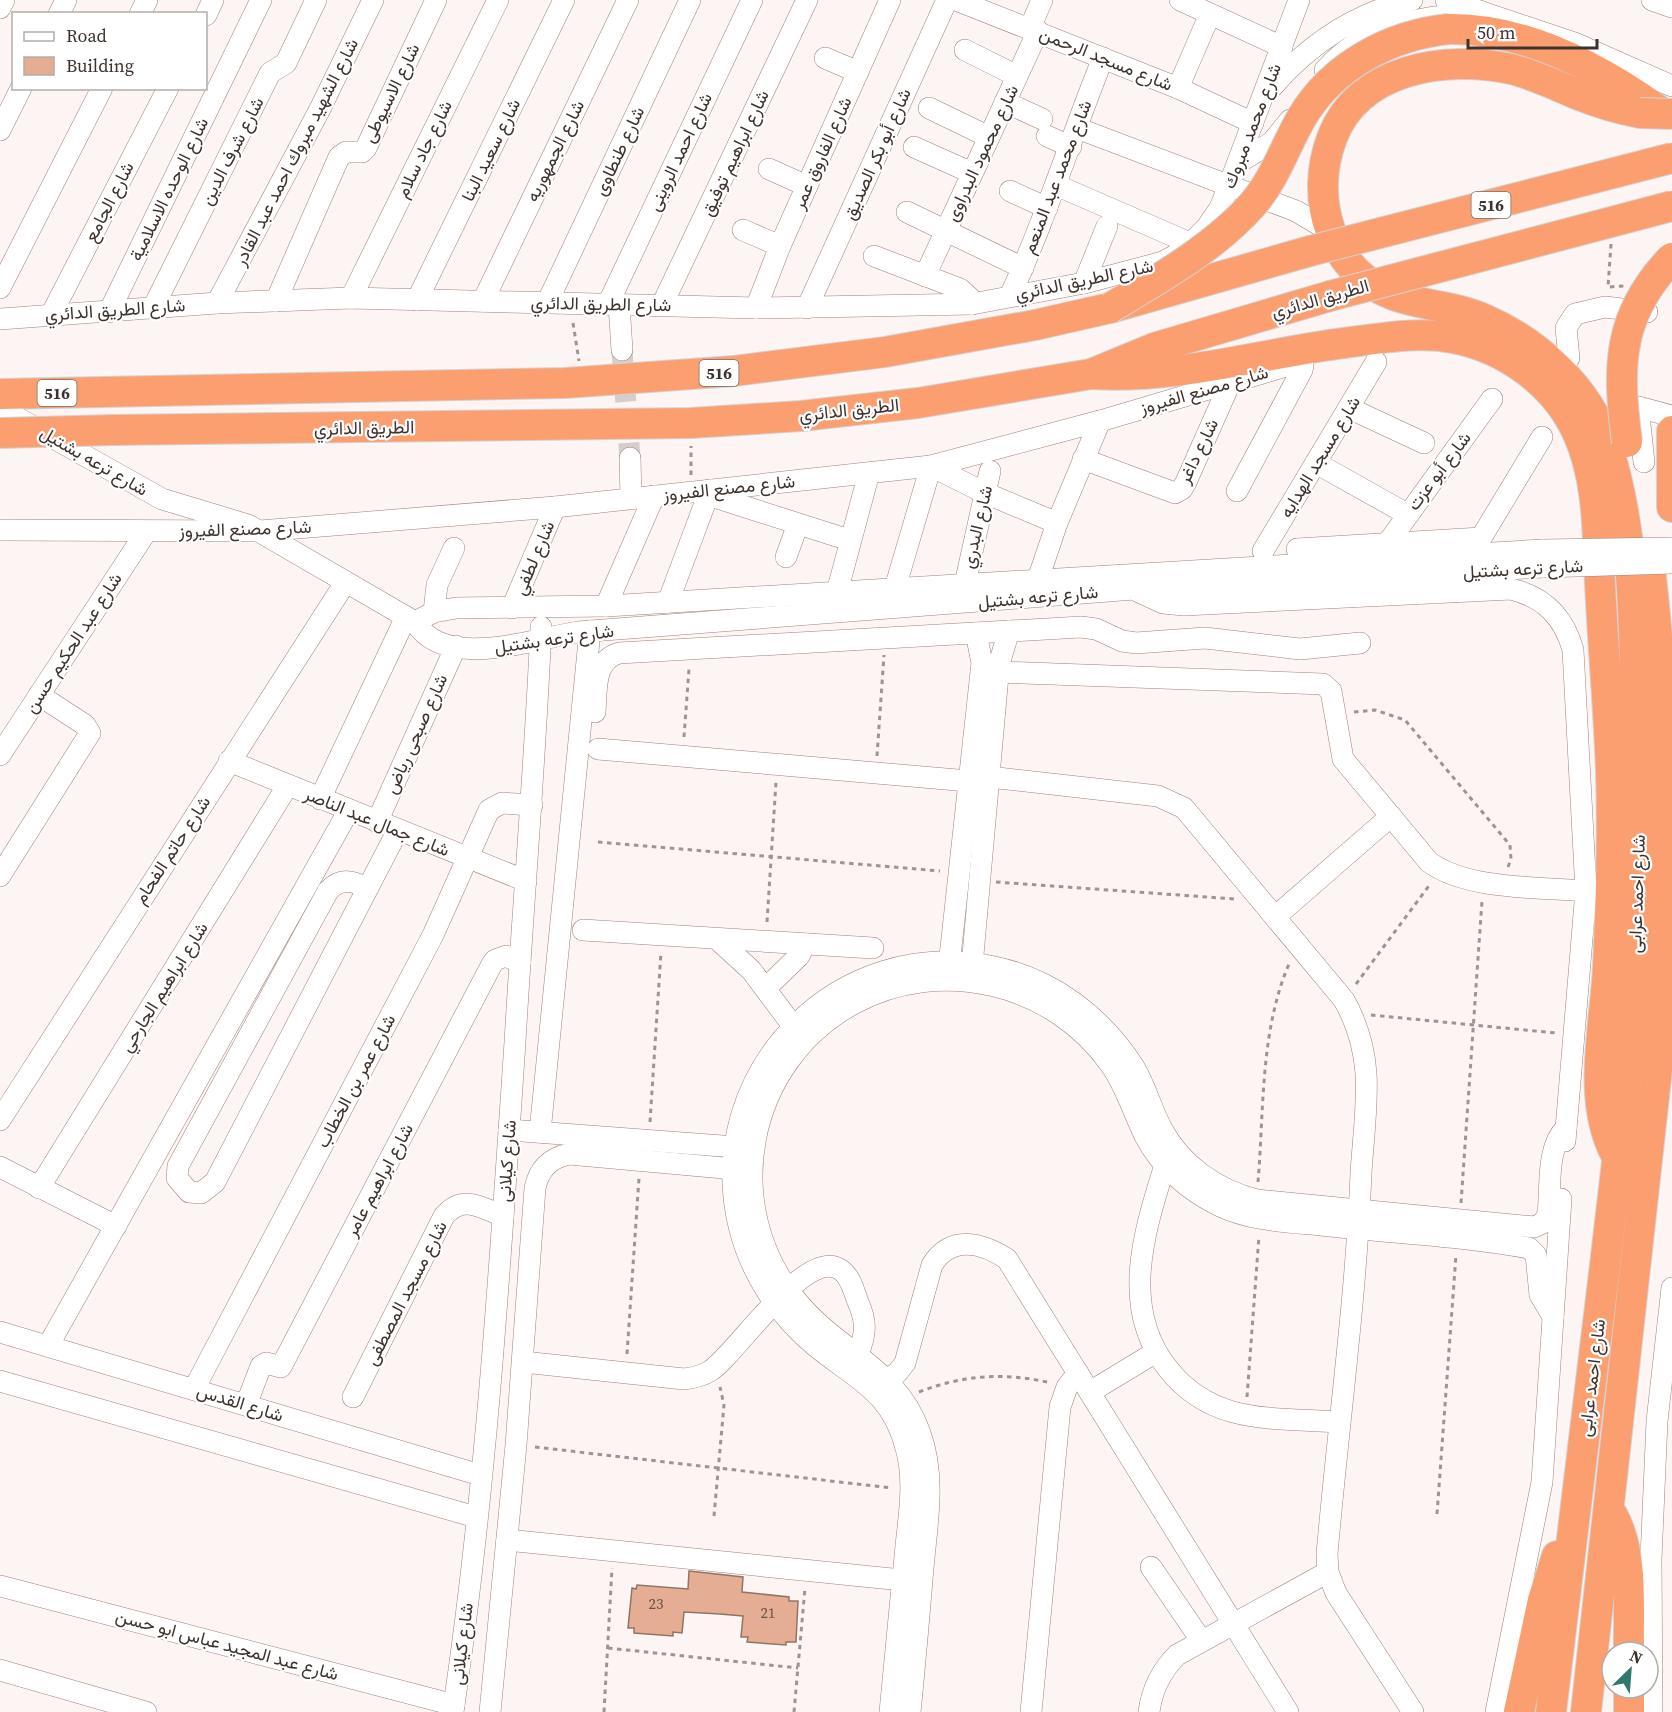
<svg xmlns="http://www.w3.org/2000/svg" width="1672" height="1712" font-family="'Source Serif 4',Vazirmatn,serif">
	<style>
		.building { fill: #e5ad93; stroke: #907467; stroke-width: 1.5 }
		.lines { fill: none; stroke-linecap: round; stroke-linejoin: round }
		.minor-tunnel { stroke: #d6cecb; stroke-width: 21; stroke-dasharray: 21 10; stroke-linecap: butt }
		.minor-casing { stroke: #9f8376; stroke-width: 22 }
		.highway-casing { stroke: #d5d2d1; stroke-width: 32 }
		.path { stroke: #9e9591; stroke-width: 3; stroke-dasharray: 4.5 4.5; stroke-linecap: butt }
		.minor { stroke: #fff; stroke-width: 21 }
		.highway { stroke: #fb9f71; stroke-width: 30 }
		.minor-bridge-casing { stroke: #9f8376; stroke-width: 22; stroke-linecap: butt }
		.highway-bridge-casing { stroke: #d5d2d1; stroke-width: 32; stroke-linecap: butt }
		.minor-bridge { stroke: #fff; stroke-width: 21 }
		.highway-bridge { stroke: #fb9f71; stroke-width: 30 }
		.labels { text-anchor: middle; stroke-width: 4.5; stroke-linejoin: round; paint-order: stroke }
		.number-label { font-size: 15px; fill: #685146 }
		.shield { fill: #fff; stroke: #78706c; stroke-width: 1.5 }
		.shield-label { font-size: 16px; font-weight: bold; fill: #3e322d }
		.street-label { font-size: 18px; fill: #3e322d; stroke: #fff }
	</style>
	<rect width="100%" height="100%" fill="#fcf5f3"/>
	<path class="building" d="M 689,1571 L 743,1577 L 742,1592 L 789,1597 L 789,1601 L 798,1601 L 796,1642 L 786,1642 L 786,1645 L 747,1642 L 748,1637 L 741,1637 L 743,1616 L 720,1614 L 684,1612 L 682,1633 L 673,1632 L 673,1636 L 634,1633 L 634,1628 L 628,1628 L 632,1588 L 636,1589 L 637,1585 L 688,1589 Z"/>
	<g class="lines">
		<path class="minor-tunnel" d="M 622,350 L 630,458"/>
		<g class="minor-casing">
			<g id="minor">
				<path d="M 956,0 L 1178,88 L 1253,123"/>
				<path d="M 1180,0 L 1282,47"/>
				<path d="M 1446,0 L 1577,44 L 1672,86"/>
				<path d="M 1652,0 L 1672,7"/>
				<path d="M 0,8 L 4,0"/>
				<path d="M 59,14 L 66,0"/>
				<path d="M 140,14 L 147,0"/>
				<path d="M 206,15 L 213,0"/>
				<path d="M 1030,28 L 1042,0"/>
				<path d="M 965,50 L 1017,76"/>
				<path d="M 825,58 L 858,72"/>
				<path d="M 1325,70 C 1366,23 1422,18 1480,11"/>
				<path d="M 1272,87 C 1309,44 1356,13 1412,0"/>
				<path d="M 1178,88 L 1210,14"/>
				<path d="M 1005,102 L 1042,119"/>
				<path d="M 929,108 L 989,137"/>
				<path d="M 1077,128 L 1296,211 L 1328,230"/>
				<path d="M 0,130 L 21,88"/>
				<path d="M 1047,136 L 1071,147"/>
				<path d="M 914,147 L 972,173"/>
				<path d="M 1238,163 L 1272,142 L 1290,120"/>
				<path d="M 769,169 L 807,186"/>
				<path d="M 1056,185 L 1192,244"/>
				<path d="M 1010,191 L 1047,208"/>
				<path d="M 907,212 L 1023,268"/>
				<path d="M 743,230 L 780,246"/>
				<path d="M 874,256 L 960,289 L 970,298 L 972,304"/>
				<path d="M 925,276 L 1038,31"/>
				<path d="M 1084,283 L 1107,226"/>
				<path d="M 0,288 L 102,88"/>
				<path d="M 1010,296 C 1046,218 1071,137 1103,58"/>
				<path d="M 351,298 L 498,0"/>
				<path d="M 417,300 L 564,0"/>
				<path d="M 276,301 L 339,157 L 346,152 L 362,152 L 366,148 L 436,0"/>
				<path d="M 483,301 L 628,0"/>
				<path d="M 217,303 L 320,109 L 373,0"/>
				<path d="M 547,303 L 690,0"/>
				<path d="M 608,304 L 752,0"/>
				<path d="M 619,304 L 622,350"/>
				<path d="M 662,305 L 807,0"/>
				<path d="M 153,308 L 270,73 L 286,63 L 316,0"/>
				<path d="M 756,308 L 780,246 L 890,0"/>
				<path d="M 807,308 L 947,0"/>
				<path d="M 109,312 L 261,0"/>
				<path d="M 51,315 L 168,88"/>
				<path d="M 0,319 L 217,303 L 351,298 L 756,308 L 972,304 L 1084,283 L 1163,262 L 1183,251 L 1207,227 L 1220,208 L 1228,188 L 1299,0"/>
				<path d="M 1569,358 L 1566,328 L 1575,314 L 1605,307 L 1647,312"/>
				<path d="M 1638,407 L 1672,416"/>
				<path d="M 0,408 L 162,499 L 248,525 L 415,622 C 445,671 532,639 578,632 L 1134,589 L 1544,567"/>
				<path d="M 1349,408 L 1424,443"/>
				<path d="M 1639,415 L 1644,462"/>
				<path d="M 630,458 L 631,498"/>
				<path d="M 1083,459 L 1175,493 L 1182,489 L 1186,482 L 1230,383"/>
				<path d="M 1316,463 L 1407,514"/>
				<path d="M 708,495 L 849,540"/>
				<path d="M 0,530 L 260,531 L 555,507 L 931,466 L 1100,421 L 1293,364 L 1303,366 L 1302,370 L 1237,491"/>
				<path d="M 1387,544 L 1492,399"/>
				<path d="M 1297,549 L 1481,538 L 1542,437"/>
				<path d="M 1263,551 L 1376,362"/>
				<path d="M 786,557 L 798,524"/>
				<path d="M 965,584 L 990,471"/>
				<path d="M 895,588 L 931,466 L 985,493 L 1057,523"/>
				<path d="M 1034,591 L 1057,523 L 1100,421"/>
				<path d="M 1137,591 L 1163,603 L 1184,605 L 1511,589 C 1544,597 1564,617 1573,650 L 1586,891 L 1565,1141"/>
				<path d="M 837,592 L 869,473"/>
				<path d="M 668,602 L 710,490"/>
				<path d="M 606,606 L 654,496"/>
				<path d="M 512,608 L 555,507"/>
				<path d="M 434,612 L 437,585 L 454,548"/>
				<path d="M 415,622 L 434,612 L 456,608 L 606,606 L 1543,550"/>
				<path d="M 999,672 L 1323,684 L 1331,691 L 1343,759 L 1429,862 C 1467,890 1539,887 1586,891"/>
				<path d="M 595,712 C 597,689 593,661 619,653 L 1081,627 L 1096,629 L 1122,641 L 1136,643 L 1205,638 L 1300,649 L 1360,643"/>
				<path d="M 598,749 L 969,781"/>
				<path d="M 0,755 L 146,532"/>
				<path d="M 229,761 L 526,881"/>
				<path d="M 989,777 L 1158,796 L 1184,808 L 1344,1000 C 1357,1023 1364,1047 1366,1073 C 1368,1106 1363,1140 1361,1173 C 1356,1300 1338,1427 1327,1554 L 1328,1572 L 1336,1593 L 1413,1712"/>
				<path d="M 320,799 L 406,617"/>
				<path d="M 377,822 L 456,646"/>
				<path d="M 0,876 L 90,733 L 85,725 L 39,695"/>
				<path d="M 368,888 C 353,881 341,877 328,891 L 178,1166 L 177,1178 L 189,1192 L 201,1193 L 215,1182 L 398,830"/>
				<path d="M 1275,917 L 1391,816"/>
				<path d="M 583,930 L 873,948"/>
				<path d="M 717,939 L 751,970 L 793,1026"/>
				<path d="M 948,975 L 982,663 L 976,633"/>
				<path d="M 971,977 L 999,664 L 1009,631"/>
				<path d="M 766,988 L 799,956 L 805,944"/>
				<path d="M 0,1120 L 345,583"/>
				<path d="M 509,1130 L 749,1148"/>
				<path d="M 540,1132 L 590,631"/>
				<path d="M 1165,1165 C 1144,1232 1119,1309 1169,1370 C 1185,1390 1208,1405 1233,1412 C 1266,1421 1304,1419 1338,1422"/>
				<path d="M 0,1167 L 116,1226"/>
				<path d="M 39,1188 L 288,785"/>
				<path d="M 0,1332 L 480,1475"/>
				<path d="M 48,1346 L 349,810"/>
				<path d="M 523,1362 L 684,1379 C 693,1378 702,1376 710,1371 C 736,1355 806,1245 841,1270 C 851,1277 854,1292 858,1302 C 867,1322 866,1334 858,1354"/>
				<path d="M 888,1379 L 897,1373 L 905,1363 L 932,1265 C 951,1235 981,1242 1007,1259 L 1288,1712"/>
				<path d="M 0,1381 L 476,1517"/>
				<path d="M 194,1389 L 433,935 L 489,810 L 502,803 L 532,805"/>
				<path d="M 1090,1392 L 1156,1352"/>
				<path d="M 353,1397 L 444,1216 C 463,1194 480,1207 503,1216"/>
				<path d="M 246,1405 L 261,1366 L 266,1363 L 281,1367 L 492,964 L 495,960 L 506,956 L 520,963"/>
				<path d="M 507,1540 L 902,1580"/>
				<path d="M 1151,1567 L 1201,1640"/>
				<path d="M 0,1586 L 454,1705"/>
				<path d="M 0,1670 L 146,1712"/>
				<path d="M 453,1712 C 486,1491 500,1265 515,1042 C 523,904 535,766 541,627"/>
				<path d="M 490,1712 L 516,1445 L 535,1188 C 539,1169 550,1158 569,1154 L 746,1170"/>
				<path d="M 890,1712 C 895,1660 900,1608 905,1556 C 908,1521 916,1483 906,1448 C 891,1390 855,1379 814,1345 C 778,1315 750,1272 739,1226 C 702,1072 839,933 994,967 C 1053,979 1102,1017 1134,1067 C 1146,1087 1151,1109 1162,1129 C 1181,1165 1217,1190 1257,1200 L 1534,1227 L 1543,1223 L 1548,1214 C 1551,1188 1546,1147 1566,1128"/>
				<path d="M 910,1712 C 915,1664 919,1616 923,1568 C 927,1523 936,1477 920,1433 C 897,1367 837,1351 796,1300 C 719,1205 746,1063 853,1004 C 940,956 1053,983 1110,1064 C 1126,1086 1133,1112 1145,1136 C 1161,1167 1189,1191 1220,1206 C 1254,1222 1293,1222 1330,1226 C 1396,1233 1464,1236 1529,1248 L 1536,1255 L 1540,1295 L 1553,1317"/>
				<path d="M 1031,1712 L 1060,1407 L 1067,1387 L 1078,1373"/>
				<path d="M 1149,1712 C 1152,1689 1161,1671 1177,1655 L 1328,1572"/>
				<path d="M 1496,1712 L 1542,1482 L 1561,1199"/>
				<path d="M 1652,1712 L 1651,1559 L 1657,1421 L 1672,1288"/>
			</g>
		</g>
		<g class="highway-casing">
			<g id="highway">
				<path d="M 1449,29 C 1525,28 1598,67 1658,110"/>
				<path d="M 1091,374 C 1182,380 1269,351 1359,341 C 1390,337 1422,332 1453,338 C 1506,348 1556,384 1578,434 C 1601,485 1597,546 1601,602 C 1604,658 1609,715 1611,771 C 1613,836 1611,902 1608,967 C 1605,1026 1587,1099 1615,1153"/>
				<path d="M 0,394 L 565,383 L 734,371 L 885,352 L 1035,325 L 1110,308 L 1310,251"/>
				<path d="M 113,430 L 691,423 L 801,416 L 918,403 L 1091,374 L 1154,348 L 1330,296"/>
				<path d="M 1672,431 L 1672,507"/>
				<path d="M 1613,1516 C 1634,1555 1628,1609 1629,1652"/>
				<path d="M 1519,1712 L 1543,1600 L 1557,1556"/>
				<path d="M 1551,1712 C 1570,1563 1588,1414 1605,1265 C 1619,1144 1635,1022 1638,900 C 1640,841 1638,781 1636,722 C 1634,629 1636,532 1606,442 C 1587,387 1537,342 1484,319 C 1455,306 1423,306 1393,295 C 1330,271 1309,198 1332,138 C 1358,68 1446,55 1511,69 C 1535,75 1557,86 1579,95 C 1599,103 1619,109 1640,113"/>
				<path d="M 1586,1712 L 1657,1069 C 1657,1013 1663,957 1665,900 C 1668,793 1663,683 1651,577"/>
				<path d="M 1629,1712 L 1629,1688"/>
			</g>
		</g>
		<g class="path">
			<path d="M 1611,244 L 1608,287 L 1624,286"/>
			<path d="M 573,323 L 579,361"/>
			<path d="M 691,475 L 691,446"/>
			<path d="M 1354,712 L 1375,710 L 1405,720 L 1510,845 L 1511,859 L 1508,867"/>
			<path d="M 684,737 L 689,669"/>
			<path d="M 877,756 L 884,655"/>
			<path d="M 598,842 L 940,871"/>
			<path d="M 996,882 L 1235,899"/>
			<path d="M 767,922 L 776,782"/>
			<path d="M 1356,984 L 1431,883"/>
			<path d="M 1371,1015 L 1556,1033"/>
			<path d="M 650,1122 L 661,952"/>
			<path d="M 1258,1182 C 1264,1111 1260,1031 1289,964"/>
			<path d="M 1461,1203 L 1482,901"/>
			<path d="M 627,1354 L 639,1178"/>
			<path d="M 919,1392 C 962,1375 1006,1372 1051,1383"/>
			<path d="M 1247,1397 L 1259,1236"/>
			<path d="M 535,1447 L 892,1488"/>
			<path d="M 1437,1514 L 1456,1255"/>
			<path d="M 714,1516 L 724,1405 L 720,1387"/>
			<path d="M 608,1648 L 798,1668"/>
			<path d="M 604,1712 L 612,1568"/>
			<path d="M 794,1712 L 805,1588"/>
		</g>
		<use href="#minor" class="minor"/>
		<use href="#highway" class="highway"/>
		<g class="minor-bridge-casing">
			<g id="minor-bridge">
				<path d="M 1543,550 L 1672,548"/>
				<path d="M 1544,567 L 1672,563"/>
			</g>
		</g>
		<g class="highway-bridge-casing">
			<g id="highway-bridge">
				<path d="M 1640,113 L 1672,114"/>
				<path d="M 1310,251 L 1672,158"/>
				<path d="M 1330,296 L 1672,206"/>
				<path d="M 1110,308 C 1159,279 1215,247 1253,204 C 1276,177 1285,146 1302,117 C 1333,65 1391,35 1449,29"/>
				<path d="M 0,433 L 113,430"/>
				<path d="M 1627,442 C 1617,367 1617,315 1672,258"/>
			</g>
		</g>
		<use href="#minor-bridge" class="minor-bridge"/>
		<use href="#highway-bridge" class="highway-bridge"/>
	</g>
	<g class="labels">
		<g class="number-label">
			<text x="656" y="1609">23</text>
			<text x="768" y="1618">21</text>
		</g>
		<g class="shield">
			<rect x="1471.5" y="192" width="39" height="26" rx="4.5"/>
			<rect x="699.5" y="360" width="39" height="26" rx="4.5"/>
			<rect x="37.5" y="380" width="39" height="26" rx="4.5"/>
		</g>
		<g class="shield-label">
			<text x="1491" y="211">516</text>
			<text x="719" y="379">516</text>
			<text x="57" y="399">516</text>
		</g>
		<g class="street-label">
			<text transform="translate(1106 59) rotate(22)" y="6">شارع مسجد الرحمن</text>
			<text transform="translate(391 93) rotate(-64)" y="6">شارع الاسيوطى</text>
			<text transform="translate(1252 126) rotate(-69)" y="6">شارع محمد مبروك</text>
			<text transform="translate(424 149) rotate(-64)" y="6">شارع جاد سلام</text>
			<text transform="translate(491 150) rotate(-64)" y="6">شارع سعيد البنا</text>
			<text transform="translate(232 151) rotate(-63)" y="6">شارع شرف الدين</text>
			<text transform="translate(555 151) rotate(-64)" y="6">شارع الجمهوريه</text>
			<text transform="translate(619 151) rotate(-65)" y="6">شارع طنطاوى</text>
			<text transform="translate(296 152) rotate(-63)" y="6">شارع الشهيد مبروك احمد عبد القادر</text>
			<text transform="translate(680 152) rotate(-65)" y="6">شارع احمد الروينى</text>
			<text transform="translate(735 153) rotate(-65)" y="6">شارع ابراهيم توفيق</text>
			<text transform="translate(822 153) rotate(-66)" y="6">شارع الفاروق عمر</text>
			<text transform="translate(982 153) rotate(-65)" y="6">شارع محمود البدراوى</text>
			<text transform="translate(877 154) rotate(-66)" y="6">شارع أبو بكر الصديق</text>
			<text transform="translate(1057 177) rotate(-69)" y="6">شارع محمد عبد المنعم</text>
			<text transform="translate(169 189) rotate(-64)" y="6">شارع الوحده الاسلامية</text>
			<text transform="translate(109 202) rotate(-63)" y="6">شارع الجامع</text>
			<text transform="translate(1084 280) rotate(-12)" y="6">شارع الطريق الدائري</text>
			<text transform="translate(1320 299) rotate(-16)" y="6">الطريق الدائري</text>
			<text transform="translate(601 304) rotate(1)" y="6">شارع الطريق الدائري</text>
			<text transform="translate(115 310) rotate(-4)" y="6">شارع الطريق الدائري</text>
			<text transform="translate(1204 390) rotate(-16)" y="6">شارع مصنع الفيروز</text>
			<text transform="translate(849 410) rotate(-6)" y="6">الطريق الدائري</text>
			<text transform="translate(364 428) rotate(-1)" y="6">الطريق الدائري</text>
			<text transform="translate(1198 451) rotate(-64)" y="6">شارع داغر</text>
			<text transform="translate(1320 457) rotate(-59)" y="6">شارع مسجد الهدايه</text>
			<text transform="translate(94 461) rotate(30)" y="6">شارع ترعه بشتيل</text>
			<text transform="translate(1439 471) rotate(-53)" y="6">شارع أبو عزت</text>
			<text transform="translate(729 488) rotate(-6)" y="6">شارع مصنع الفيروز</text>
			<text transform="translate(977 527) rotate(-77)" y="6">شارع البدري</text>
			<text transform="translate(245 529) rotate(-2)" y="6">شارع مصنع الفيروز</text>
			<text transform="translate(534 558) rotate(-67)" y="6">شارع لطفي</text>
			<text transform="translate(1523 569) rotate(-3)" y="6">شارع ترعه بشتيل</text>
			<text transform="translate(1038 597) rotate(-5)" y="6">شارع ترعه بشتيل</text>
			<text transform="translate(554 639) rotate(-8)" y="6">شارع ترعه بشتيل</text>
			<text transform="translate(73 643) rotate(-57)" y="6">شارع عبد الحكيم حسن</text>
			<text transform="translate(416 734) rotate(-66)" y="6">شارع صبحى رياض</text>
			<text transform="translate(377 822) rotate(22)" y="6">شارع جمال عبد الناصر</text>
			<text transform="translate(172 850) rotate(-57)" y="6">شارع حاتم الفحام</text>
			<text transform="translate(1637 894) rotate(-88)" y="6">شارع احمد عرابى</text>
			<text transform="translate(164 987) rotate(-58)" y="6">شارع ابراهيم الجارحي</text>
			<text transform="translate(356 1081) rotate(-62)" y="6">شارع عمر بن الخطاب</text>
			<text transform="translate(507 1161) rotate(-86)" y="6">شارع كيلانى</text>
			<text transform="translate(379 1180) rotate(-62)" y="6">شارع ابراهيم عامر</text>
			<text transform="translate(406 1293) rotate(-63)" y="6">شارع مسجد المصطفى</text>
			<text transform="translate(1592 1378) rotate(-83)" y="6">شارع احمد عرابى</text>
			<text transform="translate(240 1403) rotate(17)" y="6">شارع القدس</text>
			<text transform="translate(462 1644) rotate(-83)" y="6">شارع كيلانى</text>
			<text transform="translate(227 1645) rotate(15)" y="6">شارع عبد المجيد عباس ابو حسن</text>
		</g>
	</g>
	<rect x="12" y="12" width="195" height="78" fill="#ffffff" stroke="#b2adab" stroke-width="1.5"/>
	<rect x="24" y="32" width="30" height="9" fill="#ffffff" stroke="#b2adab" stroke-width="1.5"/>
	<text x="66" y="42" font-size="18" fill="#3e322d">Road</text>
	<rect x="24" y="57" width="30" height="18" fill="#e5ad93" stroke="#b2adab" stroke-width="1.5"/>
	<text x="66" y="72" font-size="18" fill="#3e322d">Building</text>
	<g transform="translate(1630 1670) rotate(25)"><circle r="28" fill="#ffffff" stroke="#b2adab" stroke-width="1.5"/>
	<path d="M0-4.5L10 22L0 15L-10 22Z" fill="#32786e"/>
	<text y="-9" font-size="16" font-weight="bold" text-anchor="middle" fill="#3e322d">N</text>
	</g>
	<path d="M1468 39v9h129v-9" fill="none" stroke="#3e322d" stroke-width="3"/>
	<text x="1477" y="39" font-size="18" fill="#3e322d" stroke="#ffffff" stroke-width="4.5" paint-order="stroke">50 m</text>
</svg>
